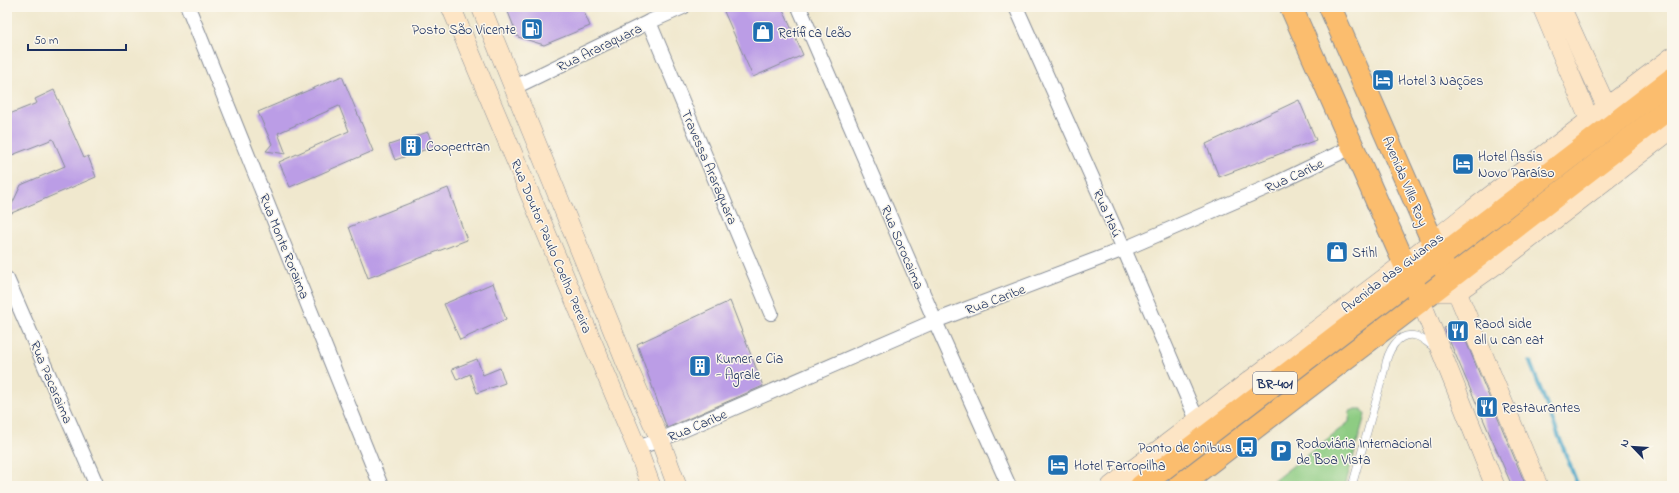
<svg xmlns="http://www.w3.org/2000/svg" width="1679" height="493" font-family="'Indie Flower',sans-serif">
	<style>
		.green { fill: #8ecc83; stroke: #547e70 }
		.lines { fill: none; stroke-linecap: round; stroke-linejoin: round }
		.stream { stroke: #4aa6c8; stroke-width: 4 }
		.building { fill: #bb9de6 }
		.lane-casing { stroke: #868c96; stroke-width: 8 }
		.street-casing { stroke: #868c96; stroke-width: 16 }
		.secondary-casing { stroke: #868c96; stroke-width: 20 }
		.primary-casing { stroke: #868c96; stroke-width: 24 }
		.highway-casing { stroke: #868c96; stroke-width: 24 }
		.lane { stroke: #fff; stroke-width: 7 }
		.street { stroke: #fff; stroke-width: 14 }
		.secondary { stroke: #fde5c5; stroke-width: 19 }
		.primary { stroke: #fbbd6e; stroke-width: 22 }
		.highway { stroke: #fbbd6e; stroke-width: 22 }
		.labels { text-anchor: middle; stroke-width: 3; stroke-linejoin: round; paint-order: stroke }
		.shield { fill: #fbf7ec; stroke: #5e6b89; stroke-width: 1 }
		.shield-label { font-size: 13px; font-weight: bold; fill: #1b2f5e }
		.poi-label { font-size: 14px; fill: #1b2f5e; stroke: #fbf7ec; text-anchor: start }
		.street-label { font-size: 14px; fill: #1b2f5e; stroke: #fbf7ec }
	</style>
	<rect width="100%" height="100%" fill="#fbf7ec"/>
	<filter id="ink" filterUnits="userSpaceOnUse"><feTurbulence type="fractalNoise" baseFrequency=".025" numOctaves="2"/><feDisplacementMap in="SourceGraphic" scale="8" xChannelSelector="R" yChannelSelector="G"/><feConvolveMatrix kernelMatrix="1 2 1 2 8 2 1 2 1" color-interpolation-filters="sRGB"/></filter>
	<filter id="wash" filterUnits="userSpaceOnUse"><feTurbulence type="fractalNoise" baseFrequency=".012" numOctaves="4" result="noise"/><feDisplacementMap in="SourceGraphic" scale="16" xChannelSelector="R" yChannelSelector="G"/><feGaussianBlur stdDeviation="0.9" result="paint"/><feColorMatrix in="noise" values="0 0 0 0 0 0 0 0 0 0 0 0 0 0 0 0 0 1.4 0 .05"/><feComposite in="paint" operator="in"/></filter>
	<g filter="url(#wash)">
		<rect width="100%" height="100%" fill="#f0e8ce"/>
		<path class="green" d="M 1356,409 L 1362,409 L 1365,415 L 1345,486 L 1267,486 L 1349,422 L 1350,411 Z"/>
		<g class="lines">
			<path class="stream" d="M 1530,362 L 1578,486"/>
		</g>
		<g id="blocks">
			<g class="building">
				<path d="M 506,7 L 582,7 L 590,26 L 544,45 L 518,37 Z"/>
				<path d="M 722,7 L 782,7 L 803,55 L 753,77 Z"/>
				<path d="M 342,76 L 373,151 L 290,187 L 279,162 L 349,131 L 339,106 L 278,133 L 286,154 L 266,151 L 272,144 L 258,112 Z"/>
				<path d="M 54,90 L 84,158 L 88,156 L 96,177 L 7,215 L 21,185 L 65,166 L 53,139 L 7,157 L 7,115 L 37,103 L 35,99 Z"/>
				<path d="M 1299,100 L 1316,140 L 1219,177 L 1206,144 Z"/>
				<path d="M 428,132 L 433,147 L 395,160 L 389,145 Z"/>
				<path d="M 448,188 L 467,240 L 368,278 L 349,227 Z"/>
				<path d="M 493,283 L 506,319 L 460,340 L 444,304 Z"/>
				<path d="M 730,301 L 763,386 L 667,428 L 637,344 Z"/>
				<path d="M 1458,322 L 1526,486 L 1512,486 L 1444,328 Z"/>
				<path d="M 477,359 L 483,375 L 500,368 L 505,383 L 477,393 L 470,374 L 457,380 L 452,369 Z"/>
			</g>
		</g>
	</g>
	<g filter="url(#ink)">
		<use href="#blocks" fill-opacity="0" stroke="#868c96" stroke-width="1"/>
		<g class="lines">
			<g class="lane-casing">
				<path id="lane" d="M 1352,486 L 1385,368 C 1387,353 1397,331 1416,336 C 1423,338 1428,344 1435,348"/>
			</g>
			<g class="street-casing">
				<g id="street">
					<path d="M 188,7 L 381,486"/>
					<path d="M 799,7 L 935,321 L 1009,486"/>
					<path d="M 1016,7 L 1124,249 L 1197,420"/>
					<path d="M 649,22 L 771,313"/>
					<path d="M 515,87 L 649,22 L 683,7"/>
					<path d="M 7,279 L 97,486"/>
					<path d="M 637,448 L 660,440 L 935,321 L 1124,249 L 1275,184 L 1352,147"/>
				</g>
			</g>
			<g class="secondary-casing">
				<g id="secondary">
					<path d="M 451,7 L 637,448 L 651,486"/>
					<path d="M 481,7 L 626,363 L 660,440 L 677,486"/>
					<path d="M 1542,7 L 1594,131"/>
					<path d="M 1561,7 L 1612,119"/>
					<path d="M 1450,282 L 1457,292 L 1538,486"/>
					<path d="M 1433,292 L 1457,292 L 1501,261 L 1672,129"/>
					<path d="M 1421,301 L 1495,486"/>
					<path d="M 1111,486 L 1432,242 L 1473,209 L 1672,57"/>
				</g>
			</g>
			<g class="primary-casing">
				<g id="primary">
					<path d="M 1291,7 L 1421,301"/>
					<path d="M 1330,7 L 1449,279"/>
				</g>
			</g>
			<g class="highway-casing">
				<g id="highway">
					<path d="M 1141,486 L 1672,79"/>
					<path d="M 1179,486 L 1449,279 L 1672,106"/>
				</g>
			</g>
			<use href="#lane" class="lane"/>
			<use href="#street" class="street"/>
			<use href="#secondary" class="secondary"/>
			<use href="#primary" class="primary"/>
			<use href="#highway" class="highway"/>
		</g>
	</g>
	<defs>
		<g id="fuel-square" transform="scale(1.15)"><rect x="-9" y="-9" width="18" height="18" rx="4" fill="#1f6fb2" stroke="#fbf7ec"/><path d="M-5.5-6h7V0h2V4h1.3V-2.5L3-4.5l.8-.8L6-3V5H2.5V1h-1V6h-7ZM-4.2-4.7v3.2H.2V-4.7Z" fill="#fff"/></g>
		<g id="shop-square" transform="scale(1.15)"><rect x="-9" y="-9" width="18" height="18" rx="4" fill="#1f6fb2" stroke="#fbf7ec"/><path d="M-5-2.5h2.3a2.7 3.5 0 0 1 5.4 0H5L5.5 6h-11ZM-1.5-2.5h3a1.5 2.3 0 0 0-3 0Z" fill="#fff"/></g>
		<g id="hotel-square" transform="scale(1.15)"><rect x="-9" y="-9" width="18" height="18" rx="4" fill="#1f6fb2" stroke="#fbf7ec"/><path d="M-6-4.5h1.5V1H6V5H4.5V3h-9V5H-6ZM-4 0a1.8 1.8 0 1 1 3.6 0ZM.5 0V-2.5h3Q6-2.5 6 0Z" fill="#fff"/></g>
		<g id="building-square" transform="scale(1.15)"><rect x="-9" y="-9" width="18" height="18" rx="4" fill="#1f6fb2" stroke="#fbf7ec"/><path d="M-4-6H4V6H1V3H-1V6H-4ZM-2.5-4.3h1.7v1.8h-1.7ZM.8-4.3h1.7v1.8H.8ZM-2.5-1h1.7V.8h-1.7ZM.8-1h1.7V.8H.8Z" fill="#fff"/></g>
		<g id="restaurant-square" transform="scale(1.15)"><rect x="-9" y="-9" width="18" height="18" rx="4" fill="#1f6fb2" stroke="#fbf7ec"/><path d="M-5-6h1v4h1v-4h1v4h1v-4h1v5L-1.5 .5V6h-2V.5L-5-1ZM5-6V6H3V1.5H1.5Q1.5-4 5-6Z" fill="#fff"/></g>
		<g id="bus-square" transform="scale(1.15)"><rect x="-9" y="-9" width="18" height="18" rx="4" fill="#1f6fb2" stroke="#fbf7ec"/><path d="M-5-6H5V4H4V6H2V4H-2V6H-4V4H-5ZM-3.5-4V0h7V-4ZM-3.5 1.2v1.5H-2V1.2ZM2 1.2v1.5H3.5V1.2Z" fill="#fff"/></g>
		<g id="parking-square" transform="scale(1.15)"><rect x="-9" y="-9" width="18" height="18" rx="4" fill="#1f6fb2" stroke="#fbf7ec"/><path d="M-3.5-5.5H1a3.5 3.5 0 0 1 0 7H-1V5.5H-3.5ZM-1-3.4V-.6H.8a1.4 1.4 0 0 0 0-2.8Z" fill="#fff"/></g>
	</defs>
	<g fill-rule="evenodd">
		<use href="#fuel-square" x="532" y="29"/>
		<use href="#shop-square" x="763" y="32"/>
		<use href="#hotel-square" x="1383" y="80"/>
		<use href="#building-square" x="411" y="146"/>
		<use href="#hotel-square" x="1463" y="164"/>
		<use href="#shop-square" x="1337" y="252"/>
		<use href="#restaurant-square" x="1458" y="331"/>
		<use href="#building-square" x="700" y="366"/>
		<use href="#restaurant-square" x="1487" y="407"/>
		<use href="#bus-square" x="1247" y="447"/>
		<use href="#parking-square" x="1281" y="451"/>
		<use href="#hotel-square" x="1058" y="465"/>
	</g>
	<g class="labels">
		<rect class="shield" x="1253" y="372" width="44" height="22" rx="3"/>
		<g class="shield-label">
			<text x="1275" y="388">BR-401</text>
		</g>
		<g class="poi-label">
			<text x="516" y="34" text-anchor="end">Posto São Vicente</text>
			<text x="778" y="37">Retífica Leão</text>
			<text x="1398" y="85">Hotel 3 Nações</text>
			<text x="426" y="151">Coopertran</text>
			<text x="1478" y="161">Hotel Assis<tspan x="1478" dy="16">Novo Paraíso</tspan></text>
			<text x="1352" y="257">Stihl</text>
			<text x="1474" y="328">Raod side<tspan x="1474" dy="16">all u can eat</tspan></text>
			<text x="716" y="363">Kumer e Cia<tspan x="716" dy="16">- Agrale</tspan></text>
			<text x="1502" y="412">Restaurantes</text>
			<text x="1296" y="448">Rodoviária Internacional<tspan x="1296" dy="16">de Boa Vista</tspan></text>
			<text x="1232" y="452" text-anchor="end">Ponto de ônibus</text>
			<text x="1074" y="470">Hotel Farropilha</text>
		</g>
		<g class="street-label">
			<text transform="translate(599 47) rotate(-26)" y="5">Rua Araraquara</text>
			<text transform="translate(710 167) rotate(67)" y="5">Travessa Araraquara</text>
			<text transform="translate(1294 175) rotate(-25)" y="5">Rua Caribe</text>
			<text transform="translate(1406 181) rotate(67)" y="5">Avenida Ville Roy</text>
			<text transform="translate(1108 213) rotate(66)" y="5">Rua Maú</text>
			<text transform="translate(285 246) rotate(68)" y="5">Rua Monte Roraima</text>
			<text transform="translate(552 246) rotate(67)" y="5">Rua Doutor Paulo Coelho Pereira</text>
			<text transform="translate(903 247) rotate(67)" y="5">Rua Sorocaima</text>
			<text transform="translate(1392 272) rotate(-37)" y="5">Avenida das Guianas</text>
			<text transform="translate(995 299) rotate(-21)" y="5">Rua Caribe</text>
			<text transform="translate(52 382) rotate(67)" y="5">Rua Pacaraima</text>
			<text transform="translate(697 425) rotate(-23)" y="5">Rua Caribe</text>
		</g>
	</g>
	<rect width="1679" height="493" fill="none" stroke="#fbf7ec" stroke-width="24"/>
	<g transform="translate(1633 447) rotate(295)" stroke="#fbf7ec" stroke-width="3" paint-order="stroke">
	<path d="M0-3L7 15L0 10L-7 15Z" fill="#1b2f5e"/>
	<text y="-6" font-size="11" font-weight="bold" text-anchor="middle" fill="#1b2f5e">N</text>
	</g>
	<path d="M28 44v6h98v-6" fill="none" stroke="#1b2f5e" stroke-width="2"/>
	<text x="34" y="44" font-size="12" fill="#1b2f5e" stroke="#fbf7ec" stroke-width="3" paint-order="stroke">50 m</text>
</svg>
